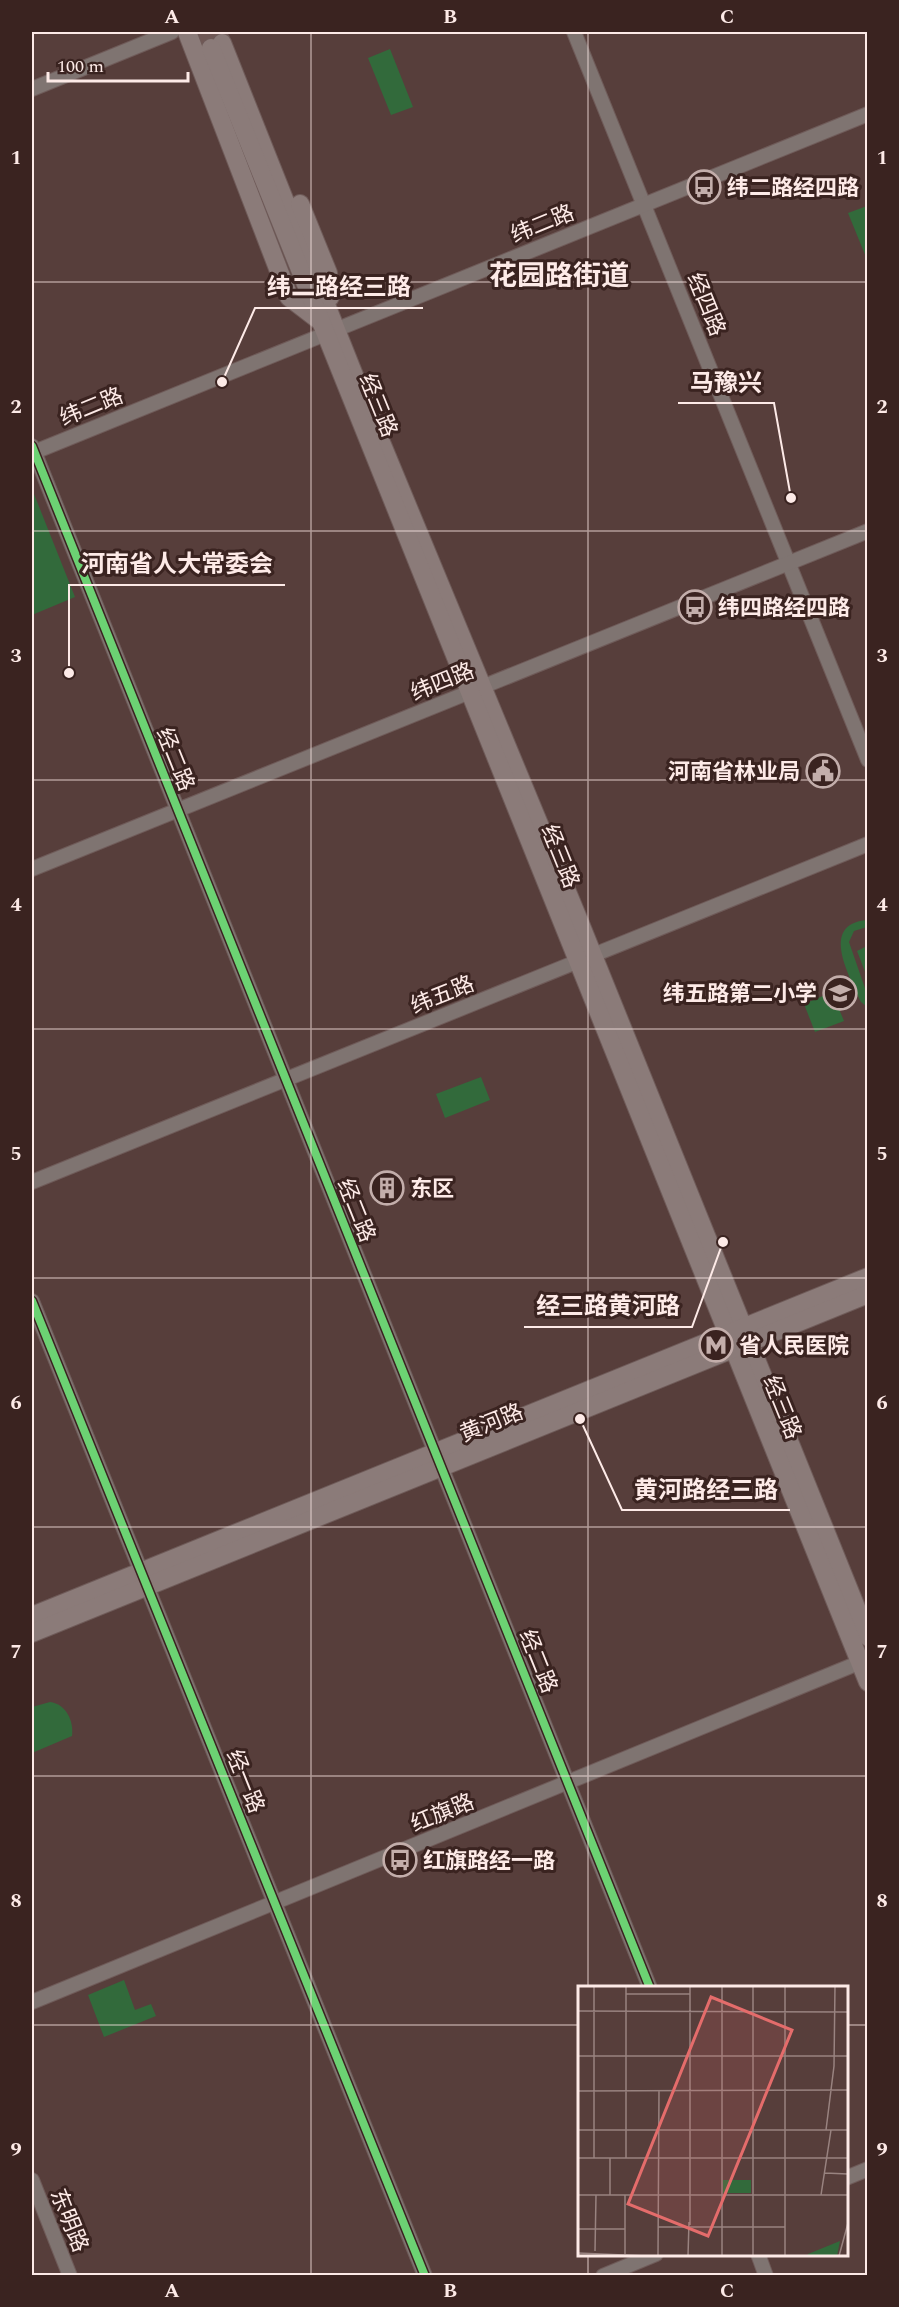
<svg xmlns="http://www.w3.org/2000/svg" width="899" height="2307" font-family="Spectral,'Noto Sans SC',serif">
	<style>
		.green { fill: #326a3b }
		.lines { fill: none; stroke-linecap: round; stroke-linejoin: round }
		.major-tunnel { stroke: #705855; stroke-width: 18; stroke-dasharray: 18 9; stroke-linecap: butt }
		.minor-casing { stroke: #6f5b59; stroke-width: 16 }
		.major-casing { stroke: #6f5b59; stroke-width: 20 }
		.minor { stroke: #7f7471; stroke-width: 14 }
		.major { stroke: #8b7b79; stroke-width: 18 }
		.cycleway-casing { stroke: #3a2320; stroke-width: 11 }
		.cycleway { stroke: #6cd273; stroke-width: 8 }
		.grid { fill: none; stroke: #fdeae7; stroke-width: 1.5; stroke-opacity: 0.55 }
		.labels { text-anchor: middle; stroke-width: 6; stroke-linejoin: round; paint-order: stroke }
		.poi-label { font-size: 22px; font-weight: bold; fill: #fdeae7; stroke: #3a2320; text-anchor: start }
		.street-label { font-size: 22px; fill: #fdeae7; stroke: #3a2320 }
		.district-label { font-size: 28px; font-weight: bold; fill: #fdeae7; stroke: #3a2320 }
		.inset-road { fill: none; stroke: #998380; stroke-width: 1.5 }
		.view { fill: #e46c6b; fill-opacity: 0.15; stroke: #e46c6b; stroke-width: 3 }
		.inset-edge { fill: none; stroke: #fdeae7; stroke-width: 3 }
		.leader { fill: none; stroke: #fdeae7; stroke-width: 2 }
		.callout-dot { fill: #fdeae7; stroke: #3a2320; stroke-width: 2 }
		.callout-label { font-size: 24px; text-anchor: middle; font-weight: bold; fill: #fdeae7; stroke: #3a2320; stroke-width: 6; stroke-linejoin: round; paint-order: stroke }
		.neatline { fill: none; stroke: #fdeae7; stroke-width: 2 }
		.grid-label { font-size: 20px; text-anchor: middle; font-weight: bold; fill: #fdeae7 }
	</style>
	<rect width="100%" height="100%" fill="#573e3b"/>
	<g class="green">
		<path d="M 390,49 L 413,107 L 391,115 L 368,58 Z"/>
		<path d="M 867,206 L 868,256 L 866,257 L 848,213 Z"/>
		<path d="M 32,489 L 75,597 L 32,615 Z"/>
		<path d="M 867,920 L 867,927 L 854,931 L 849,942 L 867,994 L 867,1007 L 861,1002 C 851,978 818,924 867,920 Z"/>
		<path d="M 867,946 L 867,977 L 857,951 Z"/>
		<path d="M 832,992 L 844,1021 L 815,1032 L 804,1004 Z"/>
		<path d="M 481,1077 L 490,1100 L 445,1118 L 436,1094 Z"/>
		<path d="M 50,1702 C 66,1704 74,1721 72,1736 L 32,1753 L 32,1707 Z"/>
		<path d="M 124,1980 L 135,2010 L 151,2004 L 156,2016 L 104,2037 L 88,1995 Z"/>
	</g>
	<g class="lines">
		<g class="major-tunnel">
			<path d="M 204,32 L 211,48"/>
			<path d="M 218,32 L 222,43"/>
		</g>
		<g class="minor-casing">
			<g id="minor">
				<path d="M 574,32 L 868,760"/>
				<path d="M 32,89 L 172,32"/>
				<path d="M 32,446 L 650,1988"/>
				<path d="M 32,453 L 868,114"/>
				<path d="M 32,869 L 868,531"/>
				<path d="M 32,1182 L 868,844"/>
				<path d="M 32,1301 L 425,2276"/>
				<path d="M 32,2002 L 868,1659"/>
				<path d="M 846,2178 L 868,2169"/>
				<path d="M 32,2180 L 70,2276"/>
				<path d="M 758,2254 L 766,2276"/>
				<path d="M 603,2276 L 656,2254"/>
			</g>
		</g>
		<g class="major-casing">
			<g id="major">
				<path d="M 187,32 L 289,297 L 319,320"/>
				<path d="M 222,43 L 373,423 L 577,916 L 868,1637"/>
				<path d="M 211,48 L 868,1682"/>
				<path d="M 300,204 L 328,273 L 330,297"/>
				<path d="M 32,1616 L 868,1277"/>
				<path d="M 32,1633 L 868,1294"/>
			</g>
		</g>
		<use href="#minor" class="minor"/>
		<use href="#major" class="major"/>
		<g class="cycleway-casing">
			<g id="cycleway">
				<path d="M 32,446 L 650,1988"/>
				<path d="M 32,1301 L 425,2276"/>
			</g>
		</g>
		<use href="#cycleway" class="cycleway"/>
	</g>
	<path class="grid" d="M 311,32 L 311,2276M 588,32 L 588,1988M 32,282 L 868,282M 32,531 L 868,531M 32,780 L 868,780M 32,1029 L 868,1029M 32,1278 L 868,1278M 32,1527 L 868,1527M 32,1776 L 868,1776M 32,2025 L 580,2025M 846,2025 L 868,2025M 588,2254 L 588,2276"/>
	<defs>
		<g id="bus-ring" transform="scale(1.725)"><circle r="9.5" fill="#3a2320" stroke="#c3aeab" stroke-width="1.5"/><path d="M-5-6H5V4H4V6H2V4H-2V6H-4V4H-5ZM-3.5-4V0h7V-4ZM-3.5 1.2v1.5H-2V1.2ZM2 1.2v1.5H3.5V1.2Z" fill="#c3aeab"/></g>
		<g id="civic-ring" transform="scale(1.725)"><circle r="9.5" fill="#3a2320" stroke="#c3aeab" stroke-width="1.5"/><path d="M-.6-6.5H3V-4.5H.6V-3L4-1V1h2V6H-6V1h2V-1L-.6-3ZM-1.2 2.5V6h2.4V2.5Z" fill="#c3aeab"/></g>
		<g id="school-ring" transform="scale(1.725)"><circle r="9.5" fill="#3a2320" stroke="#c3aeab" stroke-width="1.5"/><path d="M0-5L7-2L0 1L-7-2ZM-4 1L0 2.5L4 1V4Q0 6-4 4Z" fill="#c3aeab"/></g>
		<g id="building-ring" transform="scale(1.725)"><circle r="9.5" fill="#3a2320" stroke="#c3aeab" stroke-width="1.5"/><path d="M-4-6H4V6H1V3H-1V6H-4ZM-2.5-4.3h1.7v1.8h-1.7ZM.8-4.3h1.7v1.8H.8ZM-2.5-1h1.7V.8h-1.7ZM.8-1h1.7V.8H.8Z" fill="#c3aeab"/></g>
		<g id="metro-ring" transform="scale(1.725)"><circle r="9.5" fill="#3a2320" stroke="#c3aeab" stroke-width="1.5"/><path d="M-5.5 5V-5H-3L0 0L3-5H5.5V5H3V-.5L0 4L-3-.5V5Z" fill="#c3aeab"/></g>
	</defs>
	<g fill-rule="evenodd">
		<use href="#bus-ring" x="704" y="187"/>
		<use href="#bus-ring" x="695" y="607"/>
		<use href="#civic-ring" x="823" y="771"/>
		<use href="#school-ring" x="840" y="993"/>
		<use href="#building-ring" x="387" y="1188"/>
		<use href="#metro-ring" x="716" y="1345"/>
		<use href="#bus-ring" x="400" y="1860"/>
	</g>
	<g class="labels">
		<g class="poi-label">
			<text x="727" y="195">纬二路经四路</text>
			<text x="718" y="615">纬四路经四路</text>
			<text x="800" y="779" text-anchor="end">河南省林业局</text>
			<text x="817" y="1001" text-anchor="end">纬五路第二小学</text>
			<text x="410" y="1196">东区</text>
			<text x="739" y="1353">省人民医院</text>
			<text x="423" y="1868">红旗路经一路</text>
		</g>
		<g class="street-label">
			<text transform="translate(542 223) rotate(-22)" y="8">纬二路</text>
			<text transform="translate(707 304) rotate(68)" y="8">经四路</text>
			<text transform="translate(379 405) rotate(68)" y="8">经三路</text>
			<text transform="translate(91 406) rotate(-22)" y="8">纬二路</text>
			<text transform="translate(442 681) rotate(-22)" y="8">纬四路</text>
			<text transform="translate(176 759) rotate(68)" y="8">经二路</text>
			<text transform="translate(561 856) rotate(68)" y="8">经三路</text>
			<text transform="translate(442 994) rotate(-22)" y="8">纬五路</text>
			<text transform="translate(357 1210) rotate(68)" y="8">经二路</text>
			<text transform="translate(783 1407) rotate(68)" y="8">经三路</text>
			<text transform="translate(491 1422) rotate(-22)" y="8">黄河路</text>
			<text transform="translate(539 1661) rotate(68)" y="8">经二路</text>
			<text transform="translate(246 1781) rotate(68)" y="8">经一路</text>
			<text transform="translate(442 1812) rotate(-22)" y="8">红旗路</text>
			<text transform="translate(70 2220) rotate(68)" y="8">东明路</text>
		</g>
		<g class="district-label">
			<text x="559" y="285">花园路街道</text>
		</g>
	</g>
	<g transform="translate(578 1986)">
		<rect width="270" height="270" fill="#573e3b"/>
		<path d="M 145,194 L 173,194 L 173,207 L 145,207 ZM 262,255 L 259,270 L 229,270 L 230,268 Z" fill="#326a3b"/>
		<path class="inset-road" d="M 16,0 L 16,172M 48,0 L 48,172M 112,0 L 112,239M 207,0 L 207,270M 48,8 L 112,8M 0,25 L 270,26M 0,70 L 270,70M 0,105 L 270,104M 0,144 L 270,144M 248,144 L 256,80 L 257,0M 0,172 L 270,172M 32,172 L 32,209M 247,187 L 270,188M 0,209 L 270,209M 243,209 L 253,144M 80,241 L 207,241M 0,243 L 47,243M 17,265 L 18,209M 0,267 L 69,270M 47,268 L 47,209M 80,270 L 81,105M 110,270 L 111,236M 144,270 L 144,0M 175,270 L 175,0M 261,270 L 270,237"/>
		<path class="view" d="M 133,11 L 214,44 L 130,250 L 50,218 Z"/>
		<rect width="270" height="270" class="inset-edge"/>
	</g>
	<path class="leader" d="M222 382L255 308H423M791 498L774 403H678M69 673L69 585H285M723 1242L692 1327H524M580 1419L622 1510H790"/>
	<g class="callout-dot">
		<circle cx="222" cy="382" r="6"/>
		<circle cx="791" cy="498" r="6"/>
		<circle cx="69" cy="673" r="6"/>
		<circle cx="723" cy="1242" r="6"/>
		<circle cx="580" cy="1419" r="6"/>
	</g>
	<g class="callout-label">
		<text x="339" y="295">纬二路经三路</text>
		<text x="726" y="391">马豫兴</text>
		<text x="177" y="572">河南省人大常委会</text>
		<text x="608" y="1314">经三路黄河路</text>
		<text x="706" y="1498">黄河路经三路</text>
	</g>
	<rect width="899" height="2307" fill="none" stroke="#3a2320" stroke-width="66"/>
	<path d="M48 72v9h140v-9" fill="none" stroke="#fdeae7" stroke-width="3"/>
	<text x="57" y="72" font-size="18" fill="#fdeae7" stroke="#3a2320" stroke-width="4.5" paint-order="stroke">100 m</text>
	<rect x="33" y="33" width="833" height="2241" class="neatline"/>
	<g class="grid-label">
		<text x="172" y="23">A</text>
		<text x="450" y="23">B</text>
		<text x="727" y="23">C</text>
		<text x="16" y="164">1</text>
		<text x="882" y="164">1</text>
		<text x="16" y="413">2</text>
		<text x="882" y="413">2</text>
		<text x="16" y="662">3</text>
		<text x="882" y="662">3</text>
		<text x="16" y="911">4</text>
		<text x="882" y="911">4</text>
		<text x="16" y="1160">5</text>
		<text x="882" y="1160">5</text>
		<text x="16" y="1409">6</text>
		<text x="882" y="1409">6</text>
		<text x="16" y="1658">7</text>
		<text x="882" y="1658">7</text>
		<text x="16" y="1907">8</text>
		<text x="882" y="1907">8</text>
		<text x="16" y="2156">9</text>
		<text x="882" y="2156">9</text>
		<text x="172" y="2297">A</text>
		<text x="450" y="2297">B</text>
		<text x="727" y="2297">C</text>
	</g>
</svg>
